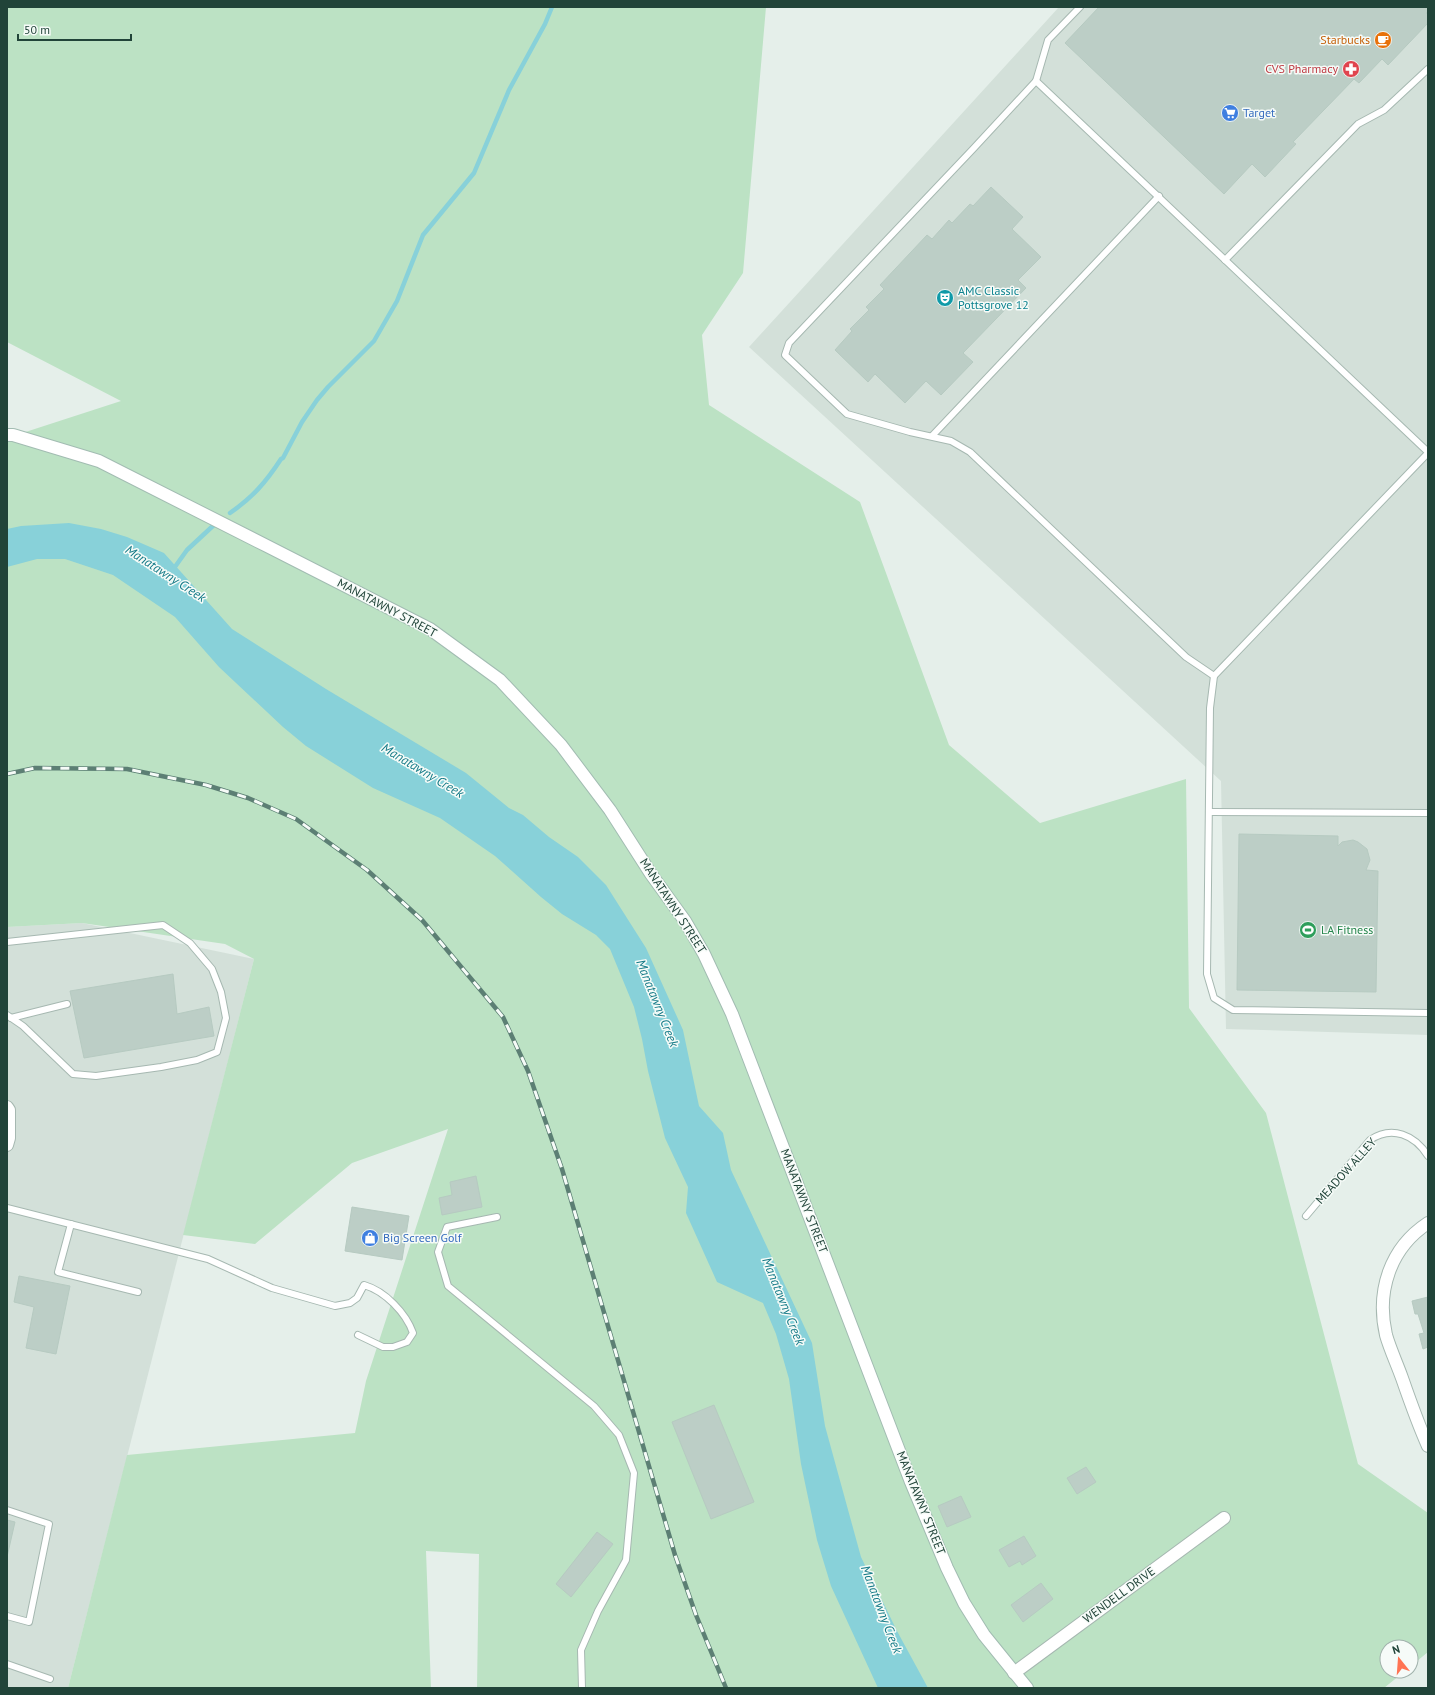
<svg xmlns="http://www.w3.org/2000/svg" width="1435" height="1695" font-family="'PT Sans',sans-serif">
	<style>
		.built { fill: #d3e0d9 }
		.green { fill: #bce2c4 }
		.water { fill: #88d1d9 }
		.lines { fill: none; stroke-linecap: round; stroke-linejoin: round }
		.stream { stroke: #88d1d9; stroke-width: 4.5 }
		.building { fill: #bccec6; stroke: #b6cac1 }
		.lane-casing { stroke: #a6b8b1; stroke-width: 8 }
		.street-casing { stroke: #a6b8b1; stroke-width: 14 }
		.secondary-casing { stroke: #a2bcb2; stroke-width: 14 }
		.lane { stroke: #fff; stroke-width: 6 }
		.street { stroke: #fff; stroke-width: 12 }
		.secondary { stroke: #fff; stroke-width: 12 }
		.rail-casing { stroke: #5c7f74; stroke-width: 4.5 }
		.rail { stroke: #f6fbf8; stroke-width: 3; stroke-dasharray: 9; stroke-linecap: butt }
		.labels { text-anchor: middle; stroke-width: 3; stroke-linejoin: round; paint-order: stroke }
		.food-label { font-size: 12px; fill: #c56008; stroke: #f6fbf8; text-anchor: end }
		.health-label { font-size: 12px; fill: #be3a42; stroke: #f6fbf8; text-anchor: end }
		.shop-label { font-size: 12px; fill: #366cbe; stroke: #f6fbf8; text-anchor: start }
		.culture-label { font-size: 12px; fill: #0d838f; stroke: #f6fbf8; text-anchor: start }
		.street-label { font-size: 12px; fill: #214439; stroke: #f6fbf8 }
		.leisure-label { font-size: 12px; fill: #27864d; stroke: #f6fbf8; text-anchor: start }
		.water-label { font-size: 13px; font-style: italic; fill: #147a87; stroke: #f6fbf8 }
	</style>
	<rect width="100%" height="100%" fill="#e5efea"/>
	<g class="built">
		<path d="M 1059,7 L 1428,7 L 1428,1035 L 1226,1029 L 1221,781 L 749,347 Z"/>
		<path d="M 82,923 L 254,959 L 68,1688 L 7,1688 L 7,927 Z"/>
	</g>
	<path class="green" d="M 7,7 L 766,7 L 743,273 L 702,335 L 709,405 L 860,502 L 949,745 L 1040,823 L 1186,779 L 1189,1008 L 1266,1113 L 1358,1464 L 1428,1513 L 1428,1652 L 1411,1666 L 1411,1647 L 1387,1647 L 1387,1671 L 1405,1671 L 1384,1688 L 477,1688 L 479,1554 L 426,1551 L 431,1688 L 68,1688 L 127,1455 L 355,1433 L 366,1381 L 448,1129 L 352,1163 L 255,1244 L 183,1235 L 254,959 L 225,944 L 82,923 L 7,927 L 7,438 L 121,401 L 7,342 Z"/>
	<path class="water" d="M 69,523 L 101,529 L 127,537 L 164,553 L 232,629 L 326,689 L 466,773 L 509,808 L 523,815 L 549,837 L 578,857 L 606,885 L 646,948 L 683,1030 L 699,1106 L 723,1133 L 731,1170 L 812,1343 L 825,1426 L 861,1557 L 897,1631 L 928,1688 L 878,1688 L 831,1586 L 817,1540 L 801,1464 L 789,1379 L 776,1334 L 763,1303 L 717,1282 L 686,1213 L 688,1187 L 665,1138 L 648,1071 L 642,1039 L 634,1007 L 610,949 L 596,935 L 562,914 L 541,897 L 495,856 L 440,818 L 373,788 L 306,746 L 283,727 L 219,667 L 175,617 L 113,575 L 65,559 L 37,559 L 7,567 L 7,529 L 21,526 Z"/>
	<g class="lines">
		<g class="stream">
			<path d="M 230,513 C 253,497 266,482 281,459 L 283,458 L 302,422 L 317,400 L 328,387 L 374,341 L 397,301 L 423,235 L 474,173 L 509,90 L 545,24 L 552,7"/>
			<path d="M 172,571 L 187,550 L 215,524"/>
		</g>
	</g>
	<g class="building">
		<path d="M 1099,7 L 1428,7 L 1428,11 L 1426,13 L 1428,15 L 1428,23 L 1388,65 L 1382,59 L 1359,83 L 1354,79 L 1293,142 L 1296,144 L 1265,177 L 1252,164 L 1224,194 L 1065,43 Z"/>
		<path d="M 991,187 L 1023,217 L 1012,229 L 1041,257 L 1018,280 L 1026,288 L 963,353 L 973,362 L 941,395 L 926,381 L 905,403 L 875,374 L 868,382 L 835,350 L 852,331 L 850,329 L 869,310 L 866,307 L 884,289 L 880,285 L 927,235 L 932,239 L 949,220 L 952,223 L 970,204 L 973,206 Z"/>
		<path d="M 1239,834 L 1338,836 L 1338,846 L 1342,842 L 1353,840 L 1358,842 L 1367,849 L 1370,860 L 1366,870 L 1378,871 L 1376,992 L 1237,990 Z"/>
		<path d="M 173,974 L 177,1014 L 209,1007 L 214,1036 L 84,1058 L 70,991 Z"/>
		<path d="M 476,1176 L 482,1207 L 442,1215 L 439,1198 L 452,1195 L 450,1182 Z"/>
		<path d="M 352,1207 L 409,1216 L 402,1260 L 345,1251 Z"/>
		<path d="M 19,1276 L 70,1286 L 56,1354 L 26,1348 L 34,1307 L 14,1302 Z"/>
		<path d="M 1428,1297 L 1428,1347 L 1423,1349 L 1419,1334 L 1424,1333 L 1418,1314 L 1415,1314 L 1412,1301 Z"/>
		<path d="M 714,1405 L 754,1502 L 711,1519 L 672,1422 Z"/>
		<path d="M 1086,1467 L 1096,1482 L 1077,1494 L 1067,1478 Z"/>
		<path d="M 961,1496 L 971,1517 L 947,1527 L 938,1506 Z"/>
		<path d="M 7,1520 L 15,1522 L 7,1557 Z"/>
		<path d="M 597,1532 L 613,1544 L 571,1597 L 556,1584 Z"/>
		<path d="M 1024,1536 L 1036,1556 L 1022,1565 L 1020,1561 L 1009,1567 L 999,1550 Z"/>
		<path d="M 1041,1583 L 1053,1599 L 1023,1622 L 1011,1605 Z"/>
	</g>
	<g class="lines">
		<g class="lane-casing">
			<g id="lane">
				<path d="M 1036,81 L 1048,40 L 1080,7"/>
				<path d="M 1225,260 L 1358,124 L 1384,110 L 1428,69"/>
				<path d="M 932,436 L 1159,196"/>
				<path d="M 1428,453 L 1214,676 L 1210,708 L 1207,974 L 1214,998 L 1233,1010 L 1428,1013"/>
				<path d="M 1214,676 L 1186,657 L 970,452 L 951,441 L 910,432 L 847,414 L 785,355 L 789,343 L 973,149 L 1036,81 L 1428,452"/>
				<path d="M 1210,812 L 1428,813"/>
				<path d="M 7,942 L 163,925 L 190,943 L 212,969 L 221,992 L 226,1018 L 217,1052 L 197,1060 L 161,1067 L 96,1076 L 73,1074 L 23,1026 L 7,1015"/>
				<path d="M 11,1018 L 67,1004"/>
				<path d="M 7,1208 L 208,1259 L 272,1288 L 335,1306 L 350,1303 L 357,1298 L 364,1285 C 385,1291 406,1313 413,1333 L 407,1342 L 393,1347 L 383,1347 L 358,1335"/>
				<path d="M 1306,1216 L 1370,1140 C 1392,1125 1415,1135 1428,1156"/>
				<path d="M 497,1217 L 447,1227 L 438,1252 L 448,1286 L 594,1406 L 619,1435 L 634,1473 L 626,1560 L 598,1611 L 581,1650 L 582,1688"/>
				<path d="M 71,1224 L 58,1272 L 138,1292"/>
				<path d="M 7,1510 L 49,1524 L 29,1622 L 7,1616"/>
				<path d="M 7,1664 L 50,1679"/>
			</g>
		</g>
		<g class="street-casing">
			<g id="street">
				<path d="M 7,1107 L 9,1110 L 9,1138 L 7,1145"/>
				<path d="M 1428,1223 C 1390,1248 1376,1291 1386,1335 C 1390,1349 1397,1364 1402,1378 C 1410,1401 1418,1424 1428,1446"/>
				<path d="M 1014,1673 L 1224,1518"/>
			</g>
		</g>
		<g class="secondary-casing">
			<path id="secondary" d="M 7,435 L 13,435 L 99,461 L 267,546 L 430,629 L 500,680 L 561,745 L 610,810 L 651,874 L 685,921 L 704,954 L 732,1014 L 911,1482 L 947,1568 L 964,1603 L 984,1635 L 1027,1688"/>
		</g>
		<use href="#lane" class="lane"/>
		<use href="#street" class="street"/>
		<use href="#secondary" class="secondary"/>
		<g class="rail-casing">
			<path id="rail" d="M 7,774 L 35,768 L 127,769 L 206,785 L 248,798 L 296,819 L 367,870 L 422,920 L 503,1017 L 528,1071 L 562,1169 L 675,1555 L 696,1615 L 726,1688"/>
		</g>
		<use href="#rail" class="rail"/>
	</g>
	<defs>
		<g id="cafe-disc" transform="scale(0.9)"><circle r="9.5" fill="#e8710a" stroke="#f6fbf8"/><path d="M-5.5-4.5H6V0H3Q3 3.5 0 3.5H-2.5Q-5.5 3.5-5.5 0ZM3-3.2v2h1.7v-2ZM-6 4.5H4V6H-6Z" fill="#fff"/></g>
		<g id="pharmacy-disc" transform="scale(0.9)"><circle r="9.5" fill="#e0444e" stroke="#f6fbf8"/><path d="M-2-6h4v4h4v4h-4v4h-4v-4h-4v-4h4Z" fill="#fff"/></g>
		<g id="supermarket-disc" transform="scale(0.9)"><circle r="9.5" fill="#3f7fe0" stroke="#f6fbf8"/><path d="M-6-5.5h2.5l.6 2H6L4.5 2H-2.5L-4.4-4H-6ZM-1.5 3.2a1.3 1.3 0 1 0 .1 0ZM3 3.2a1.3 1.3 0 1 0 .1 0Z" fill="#fff"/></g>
		<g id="theatre-disc" transform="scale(0.9)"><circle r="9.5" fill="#0f9aa8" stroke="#f6fbf8"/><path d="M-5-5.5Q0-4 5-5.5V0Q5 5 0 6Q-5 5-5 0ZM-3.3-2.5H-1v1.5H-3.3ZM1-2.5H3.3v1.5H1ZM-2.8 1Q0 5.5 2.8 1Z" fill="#fff"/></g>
		<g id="stadium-disc" transform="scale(0.9)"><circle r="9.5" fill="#2e9e5b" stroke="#f6fbf8"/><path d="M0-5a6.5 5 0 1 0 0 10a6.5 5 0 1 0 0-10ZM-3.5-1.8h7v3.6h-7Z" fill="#fff"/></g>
		<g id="shop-disc" transform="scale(0.9)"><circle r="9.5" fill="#3f7fe0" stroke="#f6fbf8"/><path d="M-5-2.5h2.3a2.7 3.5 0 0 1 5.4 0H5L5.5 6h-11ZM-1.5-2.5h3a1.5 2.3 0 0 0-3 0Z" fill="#fff"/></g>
	</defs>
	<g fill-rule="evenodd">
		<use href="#cafe-disc" x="1383" y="40"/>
		<use href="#pharmacy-disc" x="1351" y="69"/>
		<use href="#supermarket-disc" x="1230" y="113"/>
		<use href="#theatre-disc" x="945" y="298"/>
		<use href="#stadium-disc" x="1308" y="930"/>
		<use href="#shop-disc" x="370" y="1238"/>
	</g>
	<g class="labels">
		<g class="food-label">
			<text x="1370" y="44">Starbucks</text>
		</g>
		<g class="health-label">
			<text x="1338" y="73">CVS Pharmacy</text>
		</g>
		<g class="shop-label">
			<text x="1243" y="117">Target</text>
			<text x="383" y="1242">Big Screen Golf</text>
		</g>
		<g class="culture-label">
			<text x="958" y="295">AMC Classic<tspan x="958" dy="14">Pottsgrove 12</tspan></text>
		</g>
		<g class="street-label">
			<text transform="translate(387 608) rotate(28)" y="4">MANATAWNY STREET</text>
			<text transform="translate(673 906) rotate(57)" y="4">MANATAWNY STREET</text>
			<text transform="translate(1346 1171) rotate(-48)" y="4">MEADOW ALLEY</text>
			<text transform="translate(804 1201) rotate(69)" y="4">MANATAWNY STREET</text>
			<text transform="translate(921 1503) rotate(68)" y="4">MANATAWNY STREET</text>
			<text transform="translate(1119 1595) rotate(-36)" y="4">WENDELL DRIVE</text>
		</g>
		<g class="leisure-label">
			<text x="1321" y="934">LA Fitness</text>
		</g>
		<g class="water-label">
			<text transform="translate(166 573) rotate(33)" y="5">Manatawny Creek</text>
			<text transform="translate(423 770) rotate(31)" y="5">Manatawny Creek</text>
			<text transform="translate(658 1003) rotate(68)" y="5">Manatawny Creek</text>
			<text transform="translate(784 1301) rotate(68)" y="5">Manatawny Creek</text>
			<text transform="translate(882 1609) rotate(69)" y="5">Manatawny Creek</text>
		</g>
	</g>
	<rect width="1435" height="1695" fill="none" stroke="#214439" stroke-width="16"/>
	<g transform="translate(1399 1659) rotate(343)"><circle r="19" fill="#f6fbf8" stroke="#a1b2ac"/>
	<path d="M0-3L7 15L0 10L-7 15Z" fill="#ff7453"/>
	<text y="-6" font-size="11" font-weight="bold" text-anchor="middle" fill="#214439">N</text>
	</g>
	<path d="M18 34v6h113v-6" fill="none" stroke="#214439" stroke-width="2"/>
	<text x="24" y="34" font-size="12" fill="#214439" stroke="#f6fbf8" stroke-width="3" paint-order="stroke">50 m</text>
</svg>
